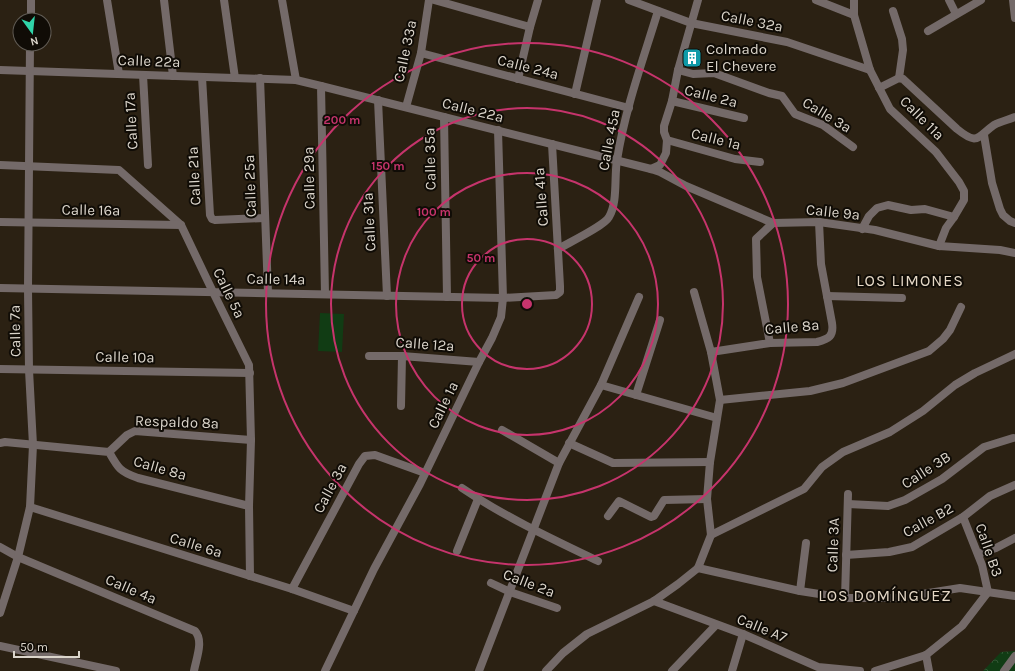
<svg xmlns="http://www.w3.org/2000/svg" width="1015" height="671" font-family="Karla,sans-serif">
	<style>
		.park { fill: url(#park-crowns) }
		.garden { fill: #113c14 }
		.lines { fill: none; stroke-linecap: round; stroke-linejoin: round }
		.street { stroke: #746a69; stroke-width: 8 }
		.ring { fill: none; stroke: #c6346c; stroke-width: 2 }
		.labels { text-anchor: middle; stroke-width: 4; stroke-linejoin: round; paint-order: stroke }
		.street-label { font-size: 15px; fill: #dbd5cb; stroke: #100c06 }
		.poi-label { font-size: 15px; fill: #dbd5cb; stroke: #100c06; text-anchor: start }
		.neighbourhood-label { font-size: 16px; letter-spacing: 1px; fill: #e5d8c6; stroke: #100c06 }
		.centre { fill: #c6346c; stroke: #100c06; stroke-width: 2 }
		.ring-label { font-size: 12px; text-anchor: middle; font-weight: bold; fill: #c6346c; stroke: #100c06; stroke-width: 4; stroke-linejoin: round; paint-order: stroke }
	</style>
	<defs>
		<pattern id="park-crowns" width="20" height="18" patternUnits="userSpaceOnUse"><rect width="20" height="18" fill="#113c14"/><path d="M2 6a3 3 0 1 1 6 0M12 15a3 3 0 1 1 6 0" fill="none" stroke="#335735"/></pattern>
	</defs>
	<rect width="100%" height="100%" fill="#2b2113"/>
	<path class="park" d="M 1015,651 L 1015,671 L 983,671 L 1001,652 Z"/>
	<path class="garden" d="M 320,313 L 344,314 L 342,352 L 318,351 Z"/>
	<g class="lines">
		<g class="street">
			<path d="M 107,0 L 119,74"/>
			<path d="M 164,0 L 173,76"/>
			<path d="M 224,0 L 235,78"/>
			<path d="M 282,0 L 296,80"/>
			<path d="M 434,0 L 530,27"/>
			<path d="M 629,0 L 691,23 L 787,42 L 870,70"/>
			<path d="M 816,0 L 854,15"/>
			<path d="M 854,0 L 854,15 L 870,70 L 890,109 L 936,152 L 959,182 L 964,191 L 964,200 L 954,217 L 946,228 L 939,246"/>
			<path d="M 949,0 L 956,14"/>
			<path d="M 1013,0 L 1015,18"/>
			<path d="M 893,11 L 902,39 L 903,50 L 899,78"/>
			<path d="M 31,20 L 31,0"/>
			<path d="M 928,31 L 981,0"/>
			<path d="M 421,53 L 629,108"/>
			<path d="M 0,70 L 296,80 L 321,86 L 325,294"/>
			<path d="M 678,70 L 693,74 L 714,73 L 769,93 L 782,96 L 795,114 L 823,125 L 853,147"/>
			<path d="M 143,75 L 148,165"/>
			<path d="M 202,77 L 210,215 L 212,219 L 215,220 L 265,218"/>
			<path d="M 260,78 L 268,293"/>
			<path d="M 518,79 L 530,27 L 538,0"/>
			<path d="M 321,86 L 651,169 L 660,172 L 686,186 L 773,223"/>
			<path d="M 879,88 L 899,78 L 903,79 L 957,129 C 978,146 977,137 994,125 C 1001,121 1008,120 1015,117"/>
			<path d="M 575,94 L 597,0"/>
			<path d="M 378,100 L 387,296"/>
			<path d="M 672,101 L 744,118"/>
			<path d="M 406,107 L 421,53 L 429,0"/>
			<path d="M 444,117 L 447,297"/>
			<path d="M 984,135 L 992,183 L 1000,209 L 1003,215 L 1010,221 L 1015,223"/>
			<path d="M 667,140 L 735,159 L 760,162"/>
			<path d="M 0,165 L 119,170 L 181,225 L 213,292 L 249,365 L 251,440 L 249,506 L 250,576"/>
			<path d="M 651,169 L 660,165 L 666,153 L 667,140 L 664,132 L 664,126 L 672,101 L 678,70 L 698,0"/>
			<path d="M 0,222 L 181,225"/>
			<path d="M 862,229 L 869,216 L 877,208 L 888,205 L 911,210 L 925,209 L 954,217"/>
			<path d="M 558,249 C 570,242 604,226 609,217 C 618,202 614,177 617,160 C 625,109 643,60 658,11"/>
			<path d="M 0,288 L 503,298 L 556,295 L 560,292 L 560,286 L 552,144"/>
			<path d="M 694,292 L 711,352 L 720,400 L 710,462 L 707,499 L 711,535"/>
			<path d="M 827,296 L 902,298"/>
			<path d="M 770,343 L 757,277 L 756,239 L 773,223 L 819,222 L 875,230 L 939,246 L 1000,250 L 1015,253"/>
			<path d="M 711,352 L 770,343 L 817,342 C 829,339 834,336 832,323 L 821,264 L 819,222"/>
			<path d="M 369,356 L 402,356 L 479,362"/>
			<path d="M 0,369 L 250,373"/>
			<path d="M 601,385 L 717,418"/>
			<path d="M 636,395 L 660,320"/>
			<path d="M 720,400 L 810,391 L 843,383 L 929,351 L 943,339 L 950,330 L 961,307"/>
			<path d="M 401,406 L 402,356"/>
			<path d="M 502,430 L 559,463"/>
			<path d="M 0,443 L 5,442 L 109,452 C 118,468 120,472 138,478 L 249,506"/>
			<path d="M 569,443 L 613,463 L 710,462"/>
			<path d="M 109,452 L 127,435 L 135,431 L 251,440"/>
			<path d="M 462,488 C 505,517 552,539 598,561"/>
			<path d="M 848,504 L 888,506 L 905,500 L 942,479 L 984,447 L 1013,438"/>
			<path d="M 30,507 L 292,589 L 354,611"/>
			<path d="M 608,516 L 619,501 L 651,517 L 654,516 L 664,500 L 707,499"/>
			<path d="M 0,547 L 18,557 L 195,631 C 204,641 196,659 194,671"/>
			<path d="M 457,551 L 478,499"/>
			<path d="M 978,554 L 996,548 L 1015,538"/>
			<path d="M 846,555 L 889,552 L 912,547 L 963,517 L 990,496 L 1015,485"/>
			<path d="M 698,568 L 800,591 L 845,598 L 897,598 L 960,588 L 1015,596"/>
			<path d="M 491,583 L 510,592 L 557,608"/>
			<path d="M 292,589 L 359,464 L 365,456 L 375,455 L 425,473"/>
			<path d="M 800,591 L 806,543"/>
			<path d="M 845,598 L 848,494"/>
			<path d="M 654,601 L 743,634 L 818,667 L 860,671"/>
			<path d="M 0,613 L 18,557 L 30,507 L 33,445 L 29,370 L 28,289 L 30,44"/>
			<path d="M 0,646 L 116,671"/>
			<path d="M 926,655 L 929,671"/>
			<path d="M 325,671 L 374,569 L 420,484 L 479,362 L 492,338 L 501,317 L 503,298 L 498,130"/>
			<path d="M 479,671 L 559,463 L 601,385 L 639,297"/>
			<path d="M 546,671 L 563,653 L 587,634 L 654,601 L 678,584 L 698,568 L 711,535 L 804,489 L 822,467 L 843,452 L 890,432 L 923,411 L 955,385 L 975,373 L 1015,354"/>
			<path d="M 672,671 L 716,625"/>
			<path d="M 732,671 L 743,634"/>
			<path d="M 875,671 L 926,655 L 962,626 L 988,592 L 982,565 L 963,517"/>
			<path d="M 1004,671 L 1015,656"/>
		</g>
	</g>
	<g class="ring">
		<circle cx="527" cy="304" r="65"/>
		<circle cx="527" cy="304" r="131"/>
		<circle cx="527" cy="304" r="196"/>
		<circle cx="527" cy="304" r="261"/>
	</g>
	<defs>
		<g id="building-square" transform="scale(1)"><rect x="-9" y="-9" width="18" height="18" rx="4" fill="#0f9aa8" stroke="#100c06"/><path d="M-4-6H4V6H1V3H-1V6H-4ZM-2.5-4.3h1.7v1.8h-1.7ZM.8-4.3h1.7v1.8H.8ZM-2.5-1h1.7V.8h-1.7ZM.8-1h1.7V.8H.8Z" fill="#fff"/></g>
	</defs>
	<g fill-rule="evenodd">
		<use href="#building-square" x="692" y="58"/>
	</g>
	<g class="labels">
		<g class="street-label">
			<text transform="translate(752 21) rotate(11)" y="5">Calle 32ª</text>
			<text transform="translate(405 51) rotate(-78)" y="5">Calle 33ª</text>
			<text transform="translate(149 61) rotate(2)" y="5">Calle 22ª</text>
			<text transform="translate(528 67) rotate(14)" y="5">Calle 24ª</text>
			<text transform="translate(711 96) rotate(14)" y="5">Calle 2ª</text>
			<text transform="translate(473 110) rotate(14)" y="5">Calle 22ª</text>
			<text transform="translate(827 115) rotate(31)" y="5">Calle 3ª</text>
			<text transform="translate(922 118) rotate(45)" y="5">Calle 11ª</text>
			<text transform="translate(131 121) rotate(-93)" y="5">Calle 17ª</text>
			<text transform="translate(716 139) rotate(14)" y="5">Calle 1ª</text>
			<text transform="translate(609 140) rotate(-79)" y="5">Calle 45ª</text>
			<text transform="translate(430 159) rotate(-91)" y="5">Calle 35ª</text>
			<text transform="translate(194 176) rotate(-93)" y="5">Calle 21ª</text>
			<text transform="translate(309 178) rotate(-91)" y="5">Calle 29ª</text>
			<text transform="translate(250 186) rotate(-92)" y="5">Calle 25ª</text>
			<text transform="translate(541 197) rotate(-94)" y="5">Calle 41ª</text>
			<text transform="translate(91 210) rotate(1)" y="5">Calle 16ª</text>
			<text transform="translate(833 212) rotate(6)" y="5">Calle 9ª</text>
			<text transform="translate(369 222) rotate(-93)" y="5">Calle 31ª</text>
			<text transform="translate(276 279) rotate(1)" y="5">Calle 14ª</text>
			<text transform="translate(229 293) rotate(64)" y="5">Calle 5ª</text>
			<text transform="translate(792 327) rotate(-5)" y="5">Calle 8ª</text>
			<text transform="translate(15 331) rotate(-91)" y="5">Calle 7ª</text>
			<text transform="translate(425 344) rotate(4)" y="5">Calle 12ª</text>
			<text transform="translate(125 357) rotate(1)" y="5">Calle 10ª</text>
			<text transform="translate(443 405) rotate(-64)" y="5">Calle 1ª</text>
			<text transform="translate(177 422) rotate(2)" y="5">Respaldo 8ª</text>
			<text transform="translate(160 468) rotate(16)" y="5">Calle 8ª</text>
			<text transform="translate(926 470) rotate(-33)" y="5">Calle 3B</text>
			<text transform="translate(330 488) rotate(-62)" y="5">Calle 3ª</text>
			<text transform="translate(928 520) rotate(-29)" y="5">Calle B2</text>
			<text transform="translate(196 545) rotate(17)" y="5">Calle 6ª</text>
			<text transform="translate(833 545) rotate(-88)" y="5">Calle 3A</text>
			<text transform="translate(989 550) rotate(71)" y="5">Calle B3</text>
			<text transform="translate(529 583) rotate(21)" y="5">Calle 2ª</text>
			<text transform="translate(131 589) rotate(23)" y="5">Calle 4ª</text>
			<text transform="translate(762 628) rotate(22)" y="5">Calle A7</text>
		</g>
		<g class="poi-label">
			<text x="706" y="54">Colmado<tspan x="706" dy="17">El Chevere</tspan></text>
		</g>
		<g class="neighbourhood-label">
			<text x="910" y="286">LOS LIMONES</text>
			<text x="885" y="601">LOS DOMÍNGUEZ</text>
		</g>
	</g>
	<circle cx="527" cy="304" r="6" class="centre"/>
	<g class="ring-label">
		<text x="342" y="124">200 m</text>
		<text x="388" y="170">150 m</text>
		<text x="434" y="216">100 m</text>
		<text x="481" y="262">50 m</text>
	</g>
	<g transform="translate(32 32) rotate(165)"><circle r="19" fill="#100c06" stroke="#615c55"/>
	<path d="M0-3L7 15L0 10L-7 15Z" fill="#30d4a9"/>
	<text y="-6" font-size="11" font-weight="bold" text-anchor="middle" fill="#dbd5cb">N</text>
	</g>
	<path d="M14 651v6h65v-6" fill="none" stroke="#dbd5cb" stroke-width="2"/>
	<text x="20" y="651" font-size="12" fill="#dbd5cb" stroke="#100c06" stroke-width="3" paint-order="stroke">50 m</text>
</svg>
